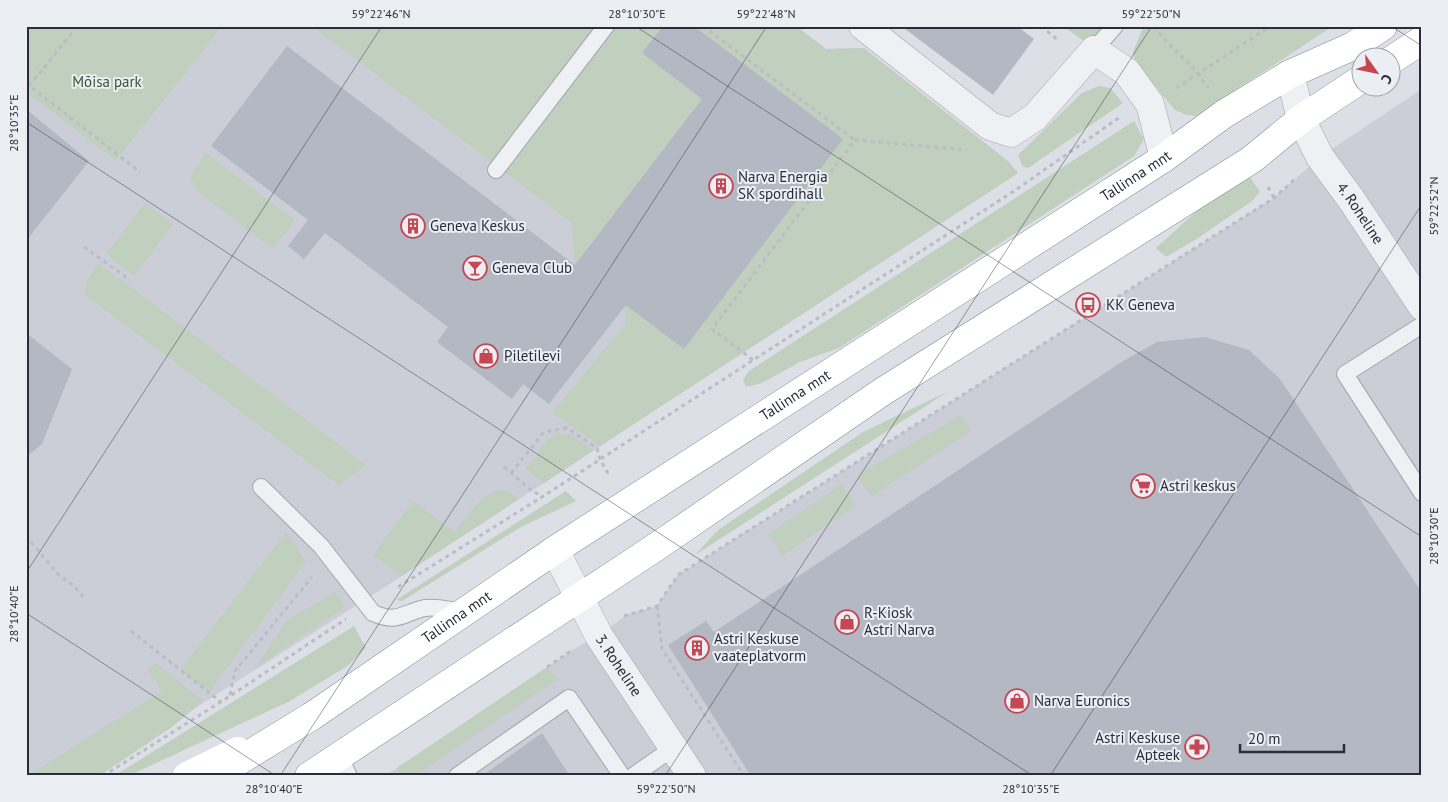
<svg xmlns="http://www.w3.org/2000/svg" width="1448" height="802" font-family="'PT Sans',sans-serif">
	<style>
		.built { fill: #cbced7 }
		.green { fill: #c1cfbe }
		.building { fill: #b4b8c2 }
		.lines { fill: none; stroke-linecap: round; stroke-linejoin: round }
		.service-casing { stroke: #a2a6af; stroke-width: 18 }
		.minor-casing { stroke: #a2a6af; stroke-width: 29 }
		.trunk-casing { stroke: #858c9b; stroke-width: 29 }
		.path { stroke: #bbbdc4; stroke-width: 3; stroke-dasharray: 4 4; stroke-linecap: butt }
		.service { stroke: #eff0f4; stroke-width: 16 }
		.minor { stroke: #eff0f4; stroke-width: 28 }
		.secondary { stroke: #fff; stroke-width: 28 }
		.trunk { stroke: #fff; stroke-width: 28 }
		.ticks { fill: none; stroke: #272d3b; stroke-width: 1; stroke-opacity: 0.45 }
		.labels { text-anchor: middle; stroke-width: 4; stroke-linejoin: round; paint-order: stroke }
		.park-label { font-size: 15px; fill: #395535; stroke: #ebeef3 }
		.street-label { font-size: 15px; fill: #272d3b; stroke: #ebeef3 }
		.poi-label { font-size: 15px; fill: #272d3b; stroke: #ebeef3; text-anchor: start }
		.neatline { fill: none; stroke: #272d3b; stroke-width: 2 }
		.ticks-label { font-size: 12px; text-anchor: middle; fill: #272d3b }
	</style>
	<rect width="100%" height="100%" fill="#dcdfe5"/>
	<g class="built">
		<path d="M 223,26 L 796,26 L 826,49 L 864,48 L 1018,173 L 385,587 L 89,776 L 26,776 L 26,92 L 116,161 Z"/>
		<path d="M 1422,89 L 1422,776 L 385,776 L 579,646 L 599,636 L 626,615 L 657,606 L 678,575 L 1274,198 L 1320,157 Z"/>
	</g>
	<g class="green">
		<path d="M 26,26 L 223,26 L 116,161 L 26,92 Z"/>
		<path d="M 312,26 L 796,26 L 826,49 L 864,48 L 1008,161 L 1018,173 L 600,446 L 552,413 L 626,323 L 625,304 L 575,265 L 572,223 Z"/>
		<path d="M 1063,26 L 1104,26 L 1088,44 Z"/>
		<path d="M 1152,26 L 1333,26 L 1196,116 L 1187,115 L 1175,110 L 1135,62 L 1133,52 L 1142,30 Z"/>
		<path d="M 1099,86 L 1110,88 L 1123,103 L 1028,168 L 1022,166 L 1018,155 L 1082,93 Z"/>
		<path d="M 1134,121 L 1144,139 L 1134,156 L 839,348 L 800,362 L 762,383 L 746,387 L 743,380 L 749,371 Z"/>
		<path d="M 206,153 L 295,220 L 273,249 L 198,192 L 191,179 L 192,173 Z"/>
		<path d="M 1247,173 L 1260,192 L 1252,201 L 1195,240 L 1166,257 L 1156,248 L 1200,208 Z"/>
		<path d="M 145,203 L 173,224 L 134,276 L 106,254 Z"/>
		<path d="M 98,263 L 128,285 L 366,465 L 339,485 L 84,294 L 87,281 Z"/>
		<path d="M 947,392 L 926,406 L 695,555 L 718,530 L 863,432 Z"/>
		<path d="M 961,415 L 971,431 L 872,496 L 856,476 Z"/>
		<path d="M 558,433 L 569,434 L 594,450 L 544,483 L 526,469 L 550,437 Z"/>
		<path d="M 842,484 L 855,506 L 782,556 L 768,534 Z"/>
		<path d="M 499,490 L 509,492 L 519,499 L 401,576 L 373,555 L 413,501 L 455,532 C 468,515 478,497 499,490 Z"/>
		<path d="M 566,491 L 576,501 L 521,527 L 402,601 L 396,600 Z"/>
		<path d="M 286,532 L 306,562 L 209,692 L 180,670 Z"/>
		<path d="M 335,592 L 345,607 L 255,668 L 288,620 Z"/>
		<path d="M 354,626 L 366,648 L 346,667 L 288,702 L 128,776 L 114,776 Z"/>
		<path d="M 156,663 L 203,701 L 172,727 L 99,776 L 27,776 L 162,691 L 148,670 Z"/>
		<path d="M 547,667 L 558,679 L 415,776 L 401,776 L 397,768 Z"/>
	</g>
	<g class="building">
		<path d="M 663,26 L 694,26 L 843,139 L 684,349 L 626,305 L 549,404 L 523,384 L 512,399 L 437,342 L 448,327 L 325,233 L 304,259 L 288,246 L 308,220 L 211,146 L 287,46 L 575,265 L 702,99 L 642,53 Z"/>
		<path d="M 901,26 L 1017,26 L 1034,39 L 993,95 Z"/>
		<path d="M 26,109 L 89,161 L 26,241 Z"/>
		<path d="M 26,333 L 72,369 L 42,444 L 26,457 Z"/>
		<path d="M 1205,337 L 1249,350 L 1280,379 L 1422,593 L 1422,776 L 751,776 L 668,645 L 706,621 L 714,632 L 1123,361 L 1157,342 Z"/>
		<path d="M 542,733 L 570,776 L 482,776 Z"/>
	</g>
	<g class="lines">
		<g class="service-casing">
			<g id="service">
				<path d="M 1094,50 L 1115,26"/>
				<path d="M 496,170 L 606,26"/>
				<path d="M 1422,325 L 1345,374 L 1422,493"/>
				<path d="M 261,487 L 321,546 L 373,613 C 398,624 402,613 425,608 C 437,606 453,611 465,612"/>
				<path d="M 339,756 L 349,776"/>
				<path d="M 457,776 L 569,698 L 622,776"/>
				<path d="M 633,776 L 673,748"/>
			</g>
		</g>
		<g class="minor-casing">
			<g id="minor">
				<path d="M 863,26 L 990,126 L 1011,133 L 1035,117 L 1094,50 L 1127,72 L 1150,104 L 1164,158"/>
				<path id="s1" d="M 1290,74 L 1301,119 L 1320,157 L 1351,199 L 1422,306"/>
				<path id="s2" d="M 555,550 L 599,636 L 692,776"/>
			</g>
		</g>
		<g class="trunk-casing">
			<g id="trunk">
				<path d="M 1390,61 L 1422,40"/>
				<path id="s3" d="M 214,776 L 312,716 L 555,550 L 1164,158 L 1224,114 L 1290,74 L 1353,46 L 1383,26"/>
				<path d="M 309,776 L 659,545 L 882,392 L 1251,160 L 1301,119 L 1360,80"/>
			</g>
		</g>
		<g class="path">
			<path d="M 703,26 L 855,140"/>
			<path d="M 1041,26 L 1059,41"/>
			<path d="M 1154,26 C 1170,49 1194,64 1208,88"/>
			<path d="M 26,83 L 140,172"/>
			<path d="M 29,86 L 71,34 L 68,26"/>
			<path d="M 1176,88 L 1271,26"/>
			<path d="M 1268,187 L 1274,198"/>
			<path d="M 84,247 L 130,280"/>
			<path d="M 753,360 L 712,329 L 855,140 L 967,150"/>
			<path d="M 504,467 L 532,491 L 542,496"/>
			<path d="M 511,473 L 544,432 L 567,428 L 597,448 L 600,459 L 610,477"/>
			<path d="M 26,536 L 58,574 L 74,586 L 84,598"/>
			<path d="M 398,587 L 542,497 L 1014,191 L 1120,117"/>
			<path d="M 657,606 L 662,649 L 744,776"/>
			<path d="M 624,616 L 657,606 L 678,575 L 1274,198 L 1296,178"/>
			<path d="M 131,631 L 221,702"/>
			<path d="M 547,667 L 571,651"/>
			<path d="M 230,695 L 235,671 L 312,577"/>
			<path d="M 103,776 L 230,696 L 346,619"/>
		</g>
		<use href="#service" class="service"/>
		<use href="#minor" class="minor"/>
		<path class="secondary" d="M 187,776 L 238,751"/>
		<use href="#trunk" class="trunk"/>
	</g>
	<path class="ticks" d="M 635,26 L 1422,537M 1391,26 L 1422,46M 26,122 L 1033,776M 26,573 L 382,26M 26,613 L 276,776M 280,776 L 767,26M 665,776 L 1152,26M 1050,776 L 1422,204"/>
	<defs>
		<g id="building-ring" transform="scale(1.25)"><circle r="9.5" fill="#ebeef3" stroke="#c44753" stroke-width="1.5"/><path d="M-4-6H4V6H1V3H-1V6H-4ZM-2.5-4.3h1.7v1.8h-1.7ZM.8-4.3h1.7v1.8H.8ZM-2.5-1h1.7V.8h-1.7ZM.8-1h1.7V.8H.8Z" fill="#c44753"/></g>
		<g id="bar-ring" transform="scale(1.25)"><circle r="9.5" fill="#ebeef3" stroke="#c44753" stroke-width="1.5"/><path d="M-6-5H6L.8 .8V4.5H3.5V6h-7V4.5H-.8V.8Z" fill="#c44753"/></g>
		<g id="bus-ring" transform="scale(1.25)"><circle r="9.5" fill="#ebeef3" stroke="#c44753" stroke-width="1.5"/><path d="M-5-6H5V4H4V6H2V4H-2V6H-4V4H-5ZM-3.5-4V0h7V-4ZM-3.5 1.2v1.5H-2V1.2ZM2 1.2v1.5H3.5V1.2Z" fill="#c44753"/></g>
		<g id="shop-ring" transform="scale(1.25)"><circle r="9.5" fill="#ebeef3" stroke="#c44753" stroke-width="1.5"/><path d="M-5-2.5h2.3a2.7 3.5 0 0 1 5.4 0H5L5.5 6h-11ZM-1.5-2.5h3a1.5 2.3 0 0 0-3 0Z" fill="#c44753"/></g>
		<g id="supermarket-ring" transform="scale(1.25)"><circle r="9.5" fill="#ebeef3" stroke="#c44753" stroke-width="1.5"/><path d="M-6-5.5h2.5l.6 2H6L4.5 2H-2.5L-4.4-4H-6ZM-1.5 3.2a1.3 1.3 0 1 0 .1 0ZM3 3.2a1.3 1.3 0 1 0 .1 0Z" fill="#c44753"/></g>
		<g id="pharmacy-ring" transform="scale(1.25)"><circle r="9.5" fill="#ebeef3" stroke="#c44753" stroke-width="1.5"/><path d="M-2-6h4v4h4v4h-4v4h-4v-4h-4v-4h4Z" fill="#c44753"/></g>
	</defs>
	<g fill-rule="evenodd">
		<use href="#building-ring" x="721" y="186"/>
		<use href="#building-ring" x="413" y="226"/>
		<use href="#bar-ring" x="475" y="268"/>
		<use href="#bus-ring" x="1088" y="305"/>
		<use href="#shop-ring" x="486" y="356"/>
		<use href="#supermarket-ring" x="1143" y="486"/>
		<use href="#shop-ring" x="847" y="622"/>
		<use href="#building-ring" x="697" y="648"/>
		<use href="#shop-ring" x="1017" y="701"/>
		<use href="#pharmacy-ring" x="1197" y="747"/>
	</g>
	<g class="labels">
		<g class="park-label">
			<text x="107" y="87">Mõisa park</text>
		</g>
		<g class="street-label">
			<text dy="5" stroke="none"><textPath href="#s3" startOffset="1100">Tallinna mnt</textPath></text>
			<text dy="5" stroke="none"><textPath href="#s1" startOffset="158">4. Roheline</textPath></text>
			<text dy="5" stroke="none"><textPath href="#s3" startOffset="695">Tallinna mnt</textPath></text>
			<text dy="5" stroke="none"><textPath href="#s3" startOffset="290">Tallinna mnt</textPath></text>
			<text dy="5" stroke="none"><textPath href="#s2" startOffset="132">3. Roheline</textPath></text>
		</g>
		<g class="poi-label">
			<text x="738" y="182">Narva Energia<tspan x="738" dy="17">SK spordihall</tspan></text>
			<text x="430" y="231">Geneva Keskus</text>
			<text x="492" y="273">Geneva Club</text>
			<text x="1106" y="310">KK Geneva</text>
			<text x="504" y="361">Piletilevi</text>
			<text x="1160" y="491">Astri keskus</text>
			<text x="864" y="618">R-Kiosk<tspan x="864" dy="17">Astri Narva</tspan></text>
			<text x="714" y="644">Astri Keskuse<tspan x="714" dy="17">vaateplatvorm</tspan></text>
			<text x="1034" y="706">Narva Euronics</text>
			<text x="1180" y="743" text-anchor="end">Astri Keskuse<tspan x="1180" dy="17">Apteek</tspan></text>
		</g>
	</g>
	<rect width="1448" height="802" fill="none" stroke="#ebeef3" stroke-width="55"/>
	<g transform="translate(1376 72) rotate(123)"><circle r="24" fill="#ebeef3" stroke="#9da1a9"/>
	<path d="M0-4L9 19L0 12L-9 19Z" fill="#c44753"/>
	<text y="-8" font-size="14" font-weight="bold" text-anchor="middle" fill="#272d3b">С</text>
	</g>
	<path d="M1240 744v8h104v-8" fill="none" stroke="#272d3b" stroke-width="2.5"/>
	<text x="1248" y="744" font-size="15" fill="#272d3b" stroke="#ebeef3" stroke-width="4" paint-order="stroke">20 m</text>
	<rect x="28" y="28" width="1392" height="746" class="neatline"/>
	<g class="ticks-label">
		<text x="381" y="18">59°22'46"N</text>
		<text x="637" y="18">28°10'30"E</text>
		<text x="766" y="18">59°22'48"N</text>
		<text x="1151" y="18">59°22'50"N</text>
		<text transform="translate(14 123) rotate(-90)" y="4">28°10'35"E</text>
		<text transform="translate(1434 206) rotate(-90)" y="4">59°22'52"N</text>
		<text transform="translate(1434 536) rotate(-90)" y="4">28°10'30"E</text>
		<text transform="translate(14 614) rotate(-90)" y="4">28°10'40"E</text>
		<text x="274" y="793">28°10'40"E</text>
		<text x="666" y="793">59°22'50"N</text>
		<text x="1031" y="793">28°10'35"E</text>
	</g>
</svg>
